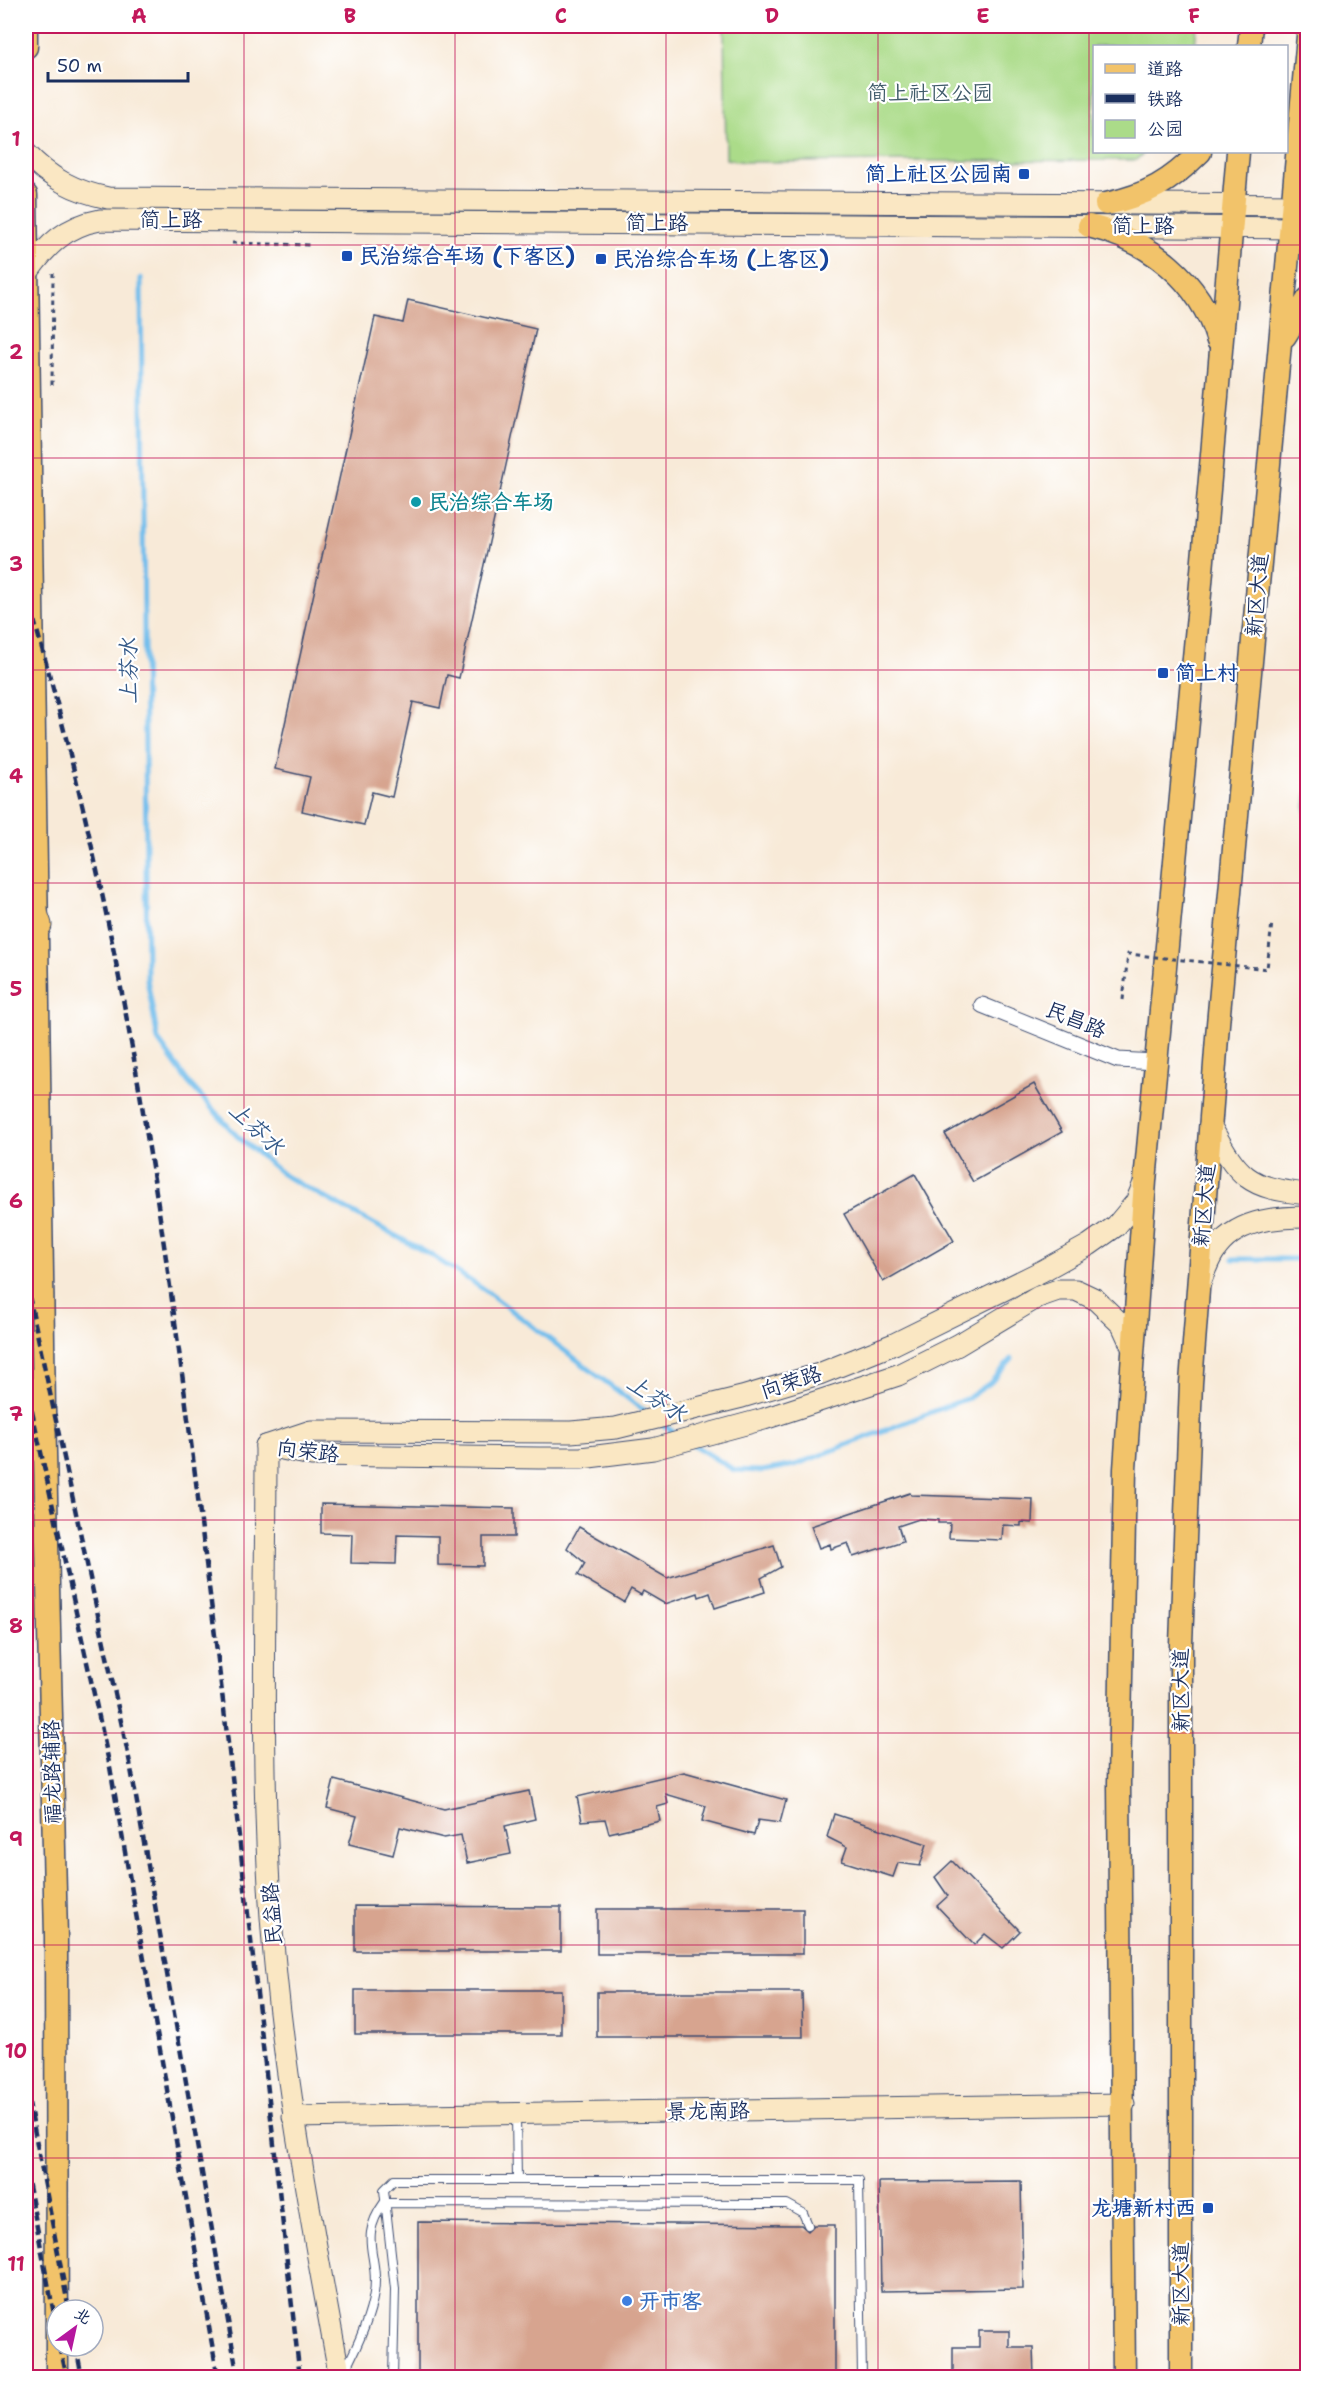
<svg xmlns="http://www.w3.org/2000/svg" width="1333" height="2403" font-family="'Shantell Sans','LXGW WenKai TC',sans-serif">
	<style>
		.green { fill: #abdb89; stroke: #638574; stroke-width: 1.5 }
		.lines { fill: none; stroke-linecap: round; stroke-linejoin: round }
		.stream { stroke: #72beec; stroke-width: 5 }
		.building { fill: #d7a48f }
		.lane-casing { stroke: #3c4b70; stroke-width: 10 }
		.street-casing { stroke: #3c4b70; stroke-width: 17 }
		.secondary-casing { stroke: #3c4b70; stroke-width: 23 }
		.primary-casing { stroke: #3c4b70; stroke-width: 25 }
		.highway-casing { stroke: #3c4b70; stroke-width: 29 }
		.path { stroke: #3c4b70; stroke-width: 3; stroke-dasharray: 4.5 4.5; stroke-linecap: butt }
		.lane { stroke: #fff; stroke-width: 8 }
		.street { stroke: #fff; stroke-width: 15 }
		.secondary { stroke: #fae7c3; stroke-width: 21 }
		.primary { stroke: #f2c36a; stroke-width: 22 }
		.highway { stroke: #f2c36a; stroke-width: 27 }
		.rail { stroke: #1b2f5e; stroke-width: 4.5; stroke-dasharray: 9 4.5; stroke-linecap: butt }
		.path-bridge { stroke: #3c4b70; stroke-width: 3; stroke-dasharray: 4.5 4.5; stroke-linecap: butt }
		.grid { fill: none; stroke: #c2185b; stroke-width: 1.5; stroke-opacity: 0.55 }
		.transit-dot { fill: #1a4fb4; stroke: #fff; stroke-width: 2 }
		.culture-dot { fill: #0f9aa8; stroke: #fff; stroke-width: 2 }
		.shop-dot { fill: #3f7fe0; stroke: #fff; stroke-width: 2 }
		.labels { text-anchor: middle; stroke-width: 4.5; stroke-linejoin: round; paint-order: stroke }
		.park-label { font-size: 21px; fill: #3f5a69; stroke: #fff }
		.transit-label { font-size: 21px; font-weight: bold; fill: #164399; stroke: #fff; text-anchor: start }
		.street-label { font-size: 21px; fill: #1b2f5e; stroke: #fff }
		.culture-label { font-size: 21px; font-weight: bold; fill: #0d838f; stroke: #fff; text-anchor: start }
		.shop-label { font-size: 21px; font-weight: bold; fill: #366cbe; stroke: #fff; text-anchor: start }
		.water-label { font-size: 22px; font-style: italic; fill: #355a89; stroke: #fff }
		.neatline { fill: none; stroke: #c2185b; stroke-width: 2 }
		.grid-label { font-size: 20px; text-anchor: middle; font-weight: bold; fill: #c2185b }
	</style>
	<rect width="100%" height="100%" fill="#fff"/>
	<filter id="ink" filterUnits="userSpaceOnUse"><feTurbulence type="fractalNoise" baseFrequency=".0167" numOctaves="2"/><feDisplacementMap in="SourceGraphic" scale="12" xChannelSelector="R" yChannelSelector="G"/><feConvolveMatrix kernelMatrix="1 2 1 2 8 2 1 2 1" color-interpolation-filters="sRGB"/></filter>
	<filter id="wash" filterUnits="userSpaceOnUse"><feTurbulence type="fractalNoise" baseFrequency=".008" numOctaves="4" result="noise"/><feDisplacementMap in="SourceGraphic" scale="24" xChannelSelector="R" yChannelSelector="G"/><feGaussianBlur stdDeviation="1.35" result="paint"/><feColorMatrix in="noise" values="0 0 0 0 0 0 0 0 0 0 0 0 0 0 0 0 0 1.4 0 .05"/><feComposite in="paint" operator="in"/></filter>
	<g filter="url(#wash)">
		<rect width="100%" height="100%" fill="#f8ead8"/>
		<g class="green">
			<path d="M 724,26 L 1197,26 L 1195,46 L 1094,46 L 1094,152 L 1145,152 L 1136,160 L 745,162 L 726,159 Z"/>
			<path d="M 1307,792 L 1307,996 L 1305,806 Z"/>
		</g>
		<g class="lines">
			<g class="stream">
				<path d="M 141,278 L 147,979 L 158,1040 L 188,1082 L 237,1136 L 285,1176 L 431,1255 L 486,1291 L 647,1413"/>
				<path d="M 1233,1259 L 1308,1259"/>
				<path d="M 662,1424 L 679,1436"/>
				<path d="M 692,1444 L 734,1470 L 762,1471 L 795,1465 L 968,1398 L 990,1383 L 1012,1359"/>
			</g>
		</g>
		<g id="blocks">
			<g class="building">
				<path d="M 408,300 L 536,329 L 459,678 L 447,675 L 440,708 L 413,702 L 392,797 L 372,792 L 364,825 L 302,811 L 310,777 L 275,769 L 375,317 L 403,323 Z"/>
				<path d="M 1034,1084 L 1062,1132 L 973,1182 L 945,1134 Z"/>
				<path d="M 915,1174 L 954,1241 L 883,1282 L 844,1214 Z"/>
				<path d="M 910,1493 L 911,1495 L 1033,1499 L 1032,1523 L 1021,1522 L 1021,1526 L 1003,1525 L 1002,1540 L 949,1538 L 950,1523 L 938,1523 L 938,1520 L 919,1519 L 898,1526 L 903,1541 L 853,1557 L 848,1543 L 831,1549 L 830,1544 L 819,1548 L 811,1526 Z"/>
				<path d="M 321,1504 L 514,1508 L 514,1537 L 483,1537 L 483,1566 L 438,1565 L 438,1536 L 397,1535 L 396,1564 L 351,1563 L 352,1534 L 321,1533 Z"/>
				<path d="M 579,1527 L 667,1578 L 774,1545 L 781,1567 L 761,1578 L 765,1592 L 715,1608 L 710,1593 L 699,1597 L 698,1593 L 665,1604 L 643,1591 L 641,1595 L 631,1589 L 624,1602 L 578,1575 L 585,1563 L 567,1548 Z"/>
				<path d="M 684,1772 L 786,1800 L 780,1823 L 758,1820 L 754,1835 L 702,1821 L 706,1806 L 666,1794 L 668,1804 L 657,1807 L 660,1821 L 609,1833 L 605,1819 L 582,1821 L 577,1797 Z"/>
				<path d="M 334,1780 L 444,1809 L 529,1791 L 535,1819 L 505,1826 L 511,1854 L 467,1863 L 461,1835 L 444,1838 L 400,1827 L 393,1855 L 349,1844 L 357,1816 L 327,1808 Z"/>
				<path d="M 834,1814 L 927,1844 L 920,1866 L 898,1863 L 893,1877 L 842,1861 L 847,1847 L 827,1837 Z"/>
				<path d="M 952,1861 L 1020,1931 L 1003,1948 L 985,1934 L 974,1945 L 937,1906 L 948,1896 L 935,1877 Z"/>
				<path d="M 355,1906 L 561,1907 L 561,1951 L 355,1951 Z"/>
				<rect x="597" y="1909" width="206" height="45"/>
				<rect x="355" y="1990" width="206" height="44"/>
				<path d="M 597,1992 L 802,1992 L 803,2037 L 597,2037 Z"/>
				<path d="M 1021,2181 L 1023,2289 L 881,2291 L 879,2182 Z"/>
				<path d="M 418,2222 L 801,2225 L 808,2231 L 814,2225 L 835,2225 L 835,2378 L 418,2378 Z"/>
				<path d="M 979,2331 L 1009,2331 L 1009,2347 L 1033,2347 L 1034,2378 L 953,2378 L 953,2347 L 979,2347 Z"/>
			</g>
		</g>
	</g>
	<g filter="url(#ink)">
		<use href="#blocks" fill-opacity="0" stroke="#3c4b70" stroke-width="1.5"/>
		<g class="lines">
			<g class="lane-casing">
				<g id="lane">
					<path d="M 516,2116 L 517,2180"/>
					<path d="M 344,2372 C 356,2349 370,2319 374,2293 C 380,2255 357,2240 384,2203 L 787,2204 L 803,2213 L 808,2225"/>
					<path d="M 393,2378 L 395,2289 L 384,2190 L 394,2180 L 859,2180 L 862,2378"/>
				</g>
			</g>
			<g class="street-casing">
				<path id="street" d="M 982,1005 L 1118,1060 L 1156,1062"/>
			</g>
			<g class="secondary-casing">
				<g id="secondary">
					<path d="M 26,153 C 49,178 74,191 108,198 L 1308,205"/>
					<path d="M 28,272 C 47,245 66,226 100,220 L 1308,228"/>
					<path d="M 1210,1125 C 1239,1177 1246,1188 1308,1194"/>
					<path d="M 1200,1283 C 1204,1273 1208,1261 1214,1252 C 1235,1220 1273,1217 1308,1217"/>
					<path d="M 266,1446 L 311,1431 L 571,1432 L 616,1428 L 742,1397 L 819,1374 L 894,1344 L 1042,1271 L 1089,1245 L 1116,1226 L 1136,1202 L 1144,1183"/>
					<path d="M 266,1446 C 266,1602 260,1760 271,1917 C 282,2072 312,2224 340,2378"/>
					<path d="M 267,1446 L 312,1455 L 539,1458 L 581,1458 L 653,1449 L 764,1419 L 898,1375 L 958,1345 L 1038,1297 L 1058,1290 L 1076,1290 L 1095,1299 L 1122,1325 L 1132,1347"/>
					<path d="M 293,2117 L 1124,2104"/>
				</g>
			</g>
			<g class="primary-casing">
				<g id="primary">
					<path d="M 1249,46 L 1251,26"/>
					<path d="M 26,47 L 26,26"/>
					<path d="M 26,195 L 44,1408 L 56,1937 L 57,2378"/>
					<path d="M 1106,204 C 1148,195 1170,182 1200,152"/>
					<path d="M 1089,226 C 1149,240 1200,280 1218,341"/>
					<path d="M 1285,336 L 1308,299"/>
					<path d="M 1124,2378 L 1119,1783 L 1125,1469 L 1145,1181 L 1201,583 L 1238,152"/>
					<path d="M 1181,2378 L 1181,1644 L 1191,1383 L 1218,1024 L 1308,36"/>
				</g>
			</g>
			<g class="highway-casing">
				<path id="highway" d="M 26,891 L 38,925"/>
			</g>
			<g class="path">
				<path d="M 232,243 L 311,245"/>
				<path d="M 52,385 L 53,273"/>
			</g>
			<use href="#lane" class="lane"/>
			<use href="#street" class="street"/>
			<use href="#secondary" class="secondary"/>
			<use href="#primary" class="primary"/>
			<use href="#highway" class="highway"/>
			<g class="rail">
				<path d="M 26,593 C 119,904 165,1226 204,1547 C 239,1824 269,2101 300,2378"/>
				<path d="M 26,1282 L 130,1763 L 238,2378"/>
				<path d="M 26,1384 L 110,1767 L 218,2378"/>
				<path d="M 26,2087 L 69,2310"/>
				<path d="M 26,2171 L 57,2329"/>
				<path d="M 60,2346 L 67,2378"/>
				<path d="M 76,2346 L 82,2378"/>
			</g>
			<path class="path-bridge" d="M 1123,1000 L 1128,954 L 1267,969 L 1272,922"/>
		</g>
	</g>
	<path class="grid" d="M 244,26 L 244,2378M 455,26 L 455,2378M 666,26 L 666,2378M 878,26 L 878,2378M 1089,26 L 1089,2378M 26,245 L 1308,245M 26,458 L 1308,458M 26,670 L 1308,670M 26,883 L 1308,883M 26,1095 L 1308,1095M 26,1308 L 1308,1308M 26,1520 L 1308,1520M 26,1733 L 1308,1733M 26,1945 L 1308,1945M 26,2158 L 1308,2158"/>
	<g class="transit-dot">
		<rect x="1018" y="168" width="12" height="12" rx="3"/>
		<rect x="341" y="250" width="12" height="12" rx="3"/>
		<rect x="595" y="253" width="12" height="12" rx="3"/>
		<rect x="1157" y="667" width="12" height="12" rx="3"/>
		<rect x="1202" y="2202" width="12" height="12" rx="3"/>
	</g>
	<circle class="culture-dot" cx="416" cy="502" r="6"/>
	<circle class="shop-dot" cx="627" cy="2301" r="6"/>
	<g class="labels">
		<g class="park-label">
			<text x="930" y="100">简上社区公园</text>
		</g>
		<g class="transit-label">
			<text x="1012" y="181" text-anchor="end">简上社区公园南</text>
			<text x="359" y="263">民治综合车场 (下客区)</text>
			<text x="613" y="266">民治综合车场 (上客区)</text>
			<text x="1175" y="680">简上村</text>
			<text x="1196" y="2215" text-anchor="end">龙塘新村西</text>
		</g>
		<g class="street-label">
			<text x="171" y="227">简上路</text>
			<text x="657" y="230">简上路</text>
			<text x="1143" y="233">简上路</text>
			<text transform="translate(1257 595) rotate(-85)" y="7">新区大道</text>
			<text transform="translate(1076 1020) rotate(22)" y="7">民昌路</text>
			<text transform="translate(1204 1205) rotate(-85)" y="7">新区大道</text>
			<text transform="translate(791 1382) rotate(-18)" y="7">向荣路</text>
			<text transform="translate(308 1451) rotate(7)" y="7">向荣路</text>
			<text transform="translate(1181 1690) rotate(-90)" y="7">新区大道</text>
			<text transform="translate(52 1772) rotate(-91)" y="7">福龙路辅路</text>
			<text transform="translate(272 1914) rotate(-94)" y="7">民益路</text>
			<text transform="translate(708 2111) rotate(-1)" y="7">景龙南路</text>
			<text transform="translate(1181 2284) rotate(-90)" y="7">新区大道</text>
		</g>
		<g class="culture-label">
			<text x="428" y="509">民治综合车场</text>
		</g>
		<g class="shop-label">
			<text x="639" y="2308">开市客</text>
		</g>
		<g class="water-label">
			<text transform="translate(128 671) rotate(-90)" y="8">上芬水</text>
			<text transform="translate(257 1128) rotate(43)" y="8">上芬水</text>
			<text transform="translate(657 1398) rotate(34)" y="8">上芬水</text>
		</g>
	</g>
	<rect width="1333" height="2403" fill="none" stroke="#fff" stroke-width="66"/>
	<rect x="1093" y="45" width="195" height="108" fill="#ffffff" stroke="#a4acbf" stroke-width="1.5"/>
	<rect x="1105" y="64" width="30" height="9" fill="#f2c36a" stroke="#a4acbf" stroke-width="1.5"/>
	<text x="1147" y="75" font-size="18" fill="#1b2f5e">道路</text>
	<rect x="1105" y="94" width="30" height="9" fill="#1b2f5e" stroke="#a4acbf" stroke-width="1.5"/>
	<text x="1147" y="105" font-size="18" fill="#1b2f5e">铁路</text>
	<rect x="1105" y="120" width="30" height="18" fill="#abdb89" stroke="#a4acbf" stroke-width="1.5"/>
	<text x="1147" y="135" font-size="18" fill="#1b2f5e">公园</text>
	<g transform="translate(75 2328) rotate(33)"><circle r="28" fill="#ffffff" stroke="#a4acbf" stroke-width="1.5"/>
	<path d="M0-4.5L10 22L0 15L-10 22Z" fill="#b5179e"/>
	<text y="-9" font-size="16" font-weight="bold" text-anchor="middle" fill="#1b2f5e">北</text>
	</g>
	<path d="M48 72v9h140v-9" fill="none" stroke="#1b2f5e" stroke-width="3"/>
	<text x="57" y="72" font-size="18" fill="#1b2f5e" stroke="#ffffff" stroke-width="4.5" paint-order="stroke">50 m</text>
	<rect x="33" y="33" width="1267" height="2337" class="neatline"/>
	<g class="grid-label">
		<text x="139" y="23">A</text>
		<text x="350" y="23">B</text>
		<text x="561" y="23">C</text>
		<text x="772" y="23">D</text>
		<text x="983" y="23">E</text>
		<text x="1194" y="23">F</text>
		<text x="16" y="146">1</text>
		<text x="16" y="359">2</text>
		<text x="16" y="571">3</text>
		<text x="16" y="783">4</text>
		<text x="16" y="996">5</text>
		<text x="16" y="1208">6</text>
		<text x="16" y="1421">7</text>
		<text x="16" y="1633">8</text>
		<text x="16" y="1846">9</text>
		<text x="16" y="2058">10</text>
		<text x="16" y="2271">11</text>
	</g>
</svg>
